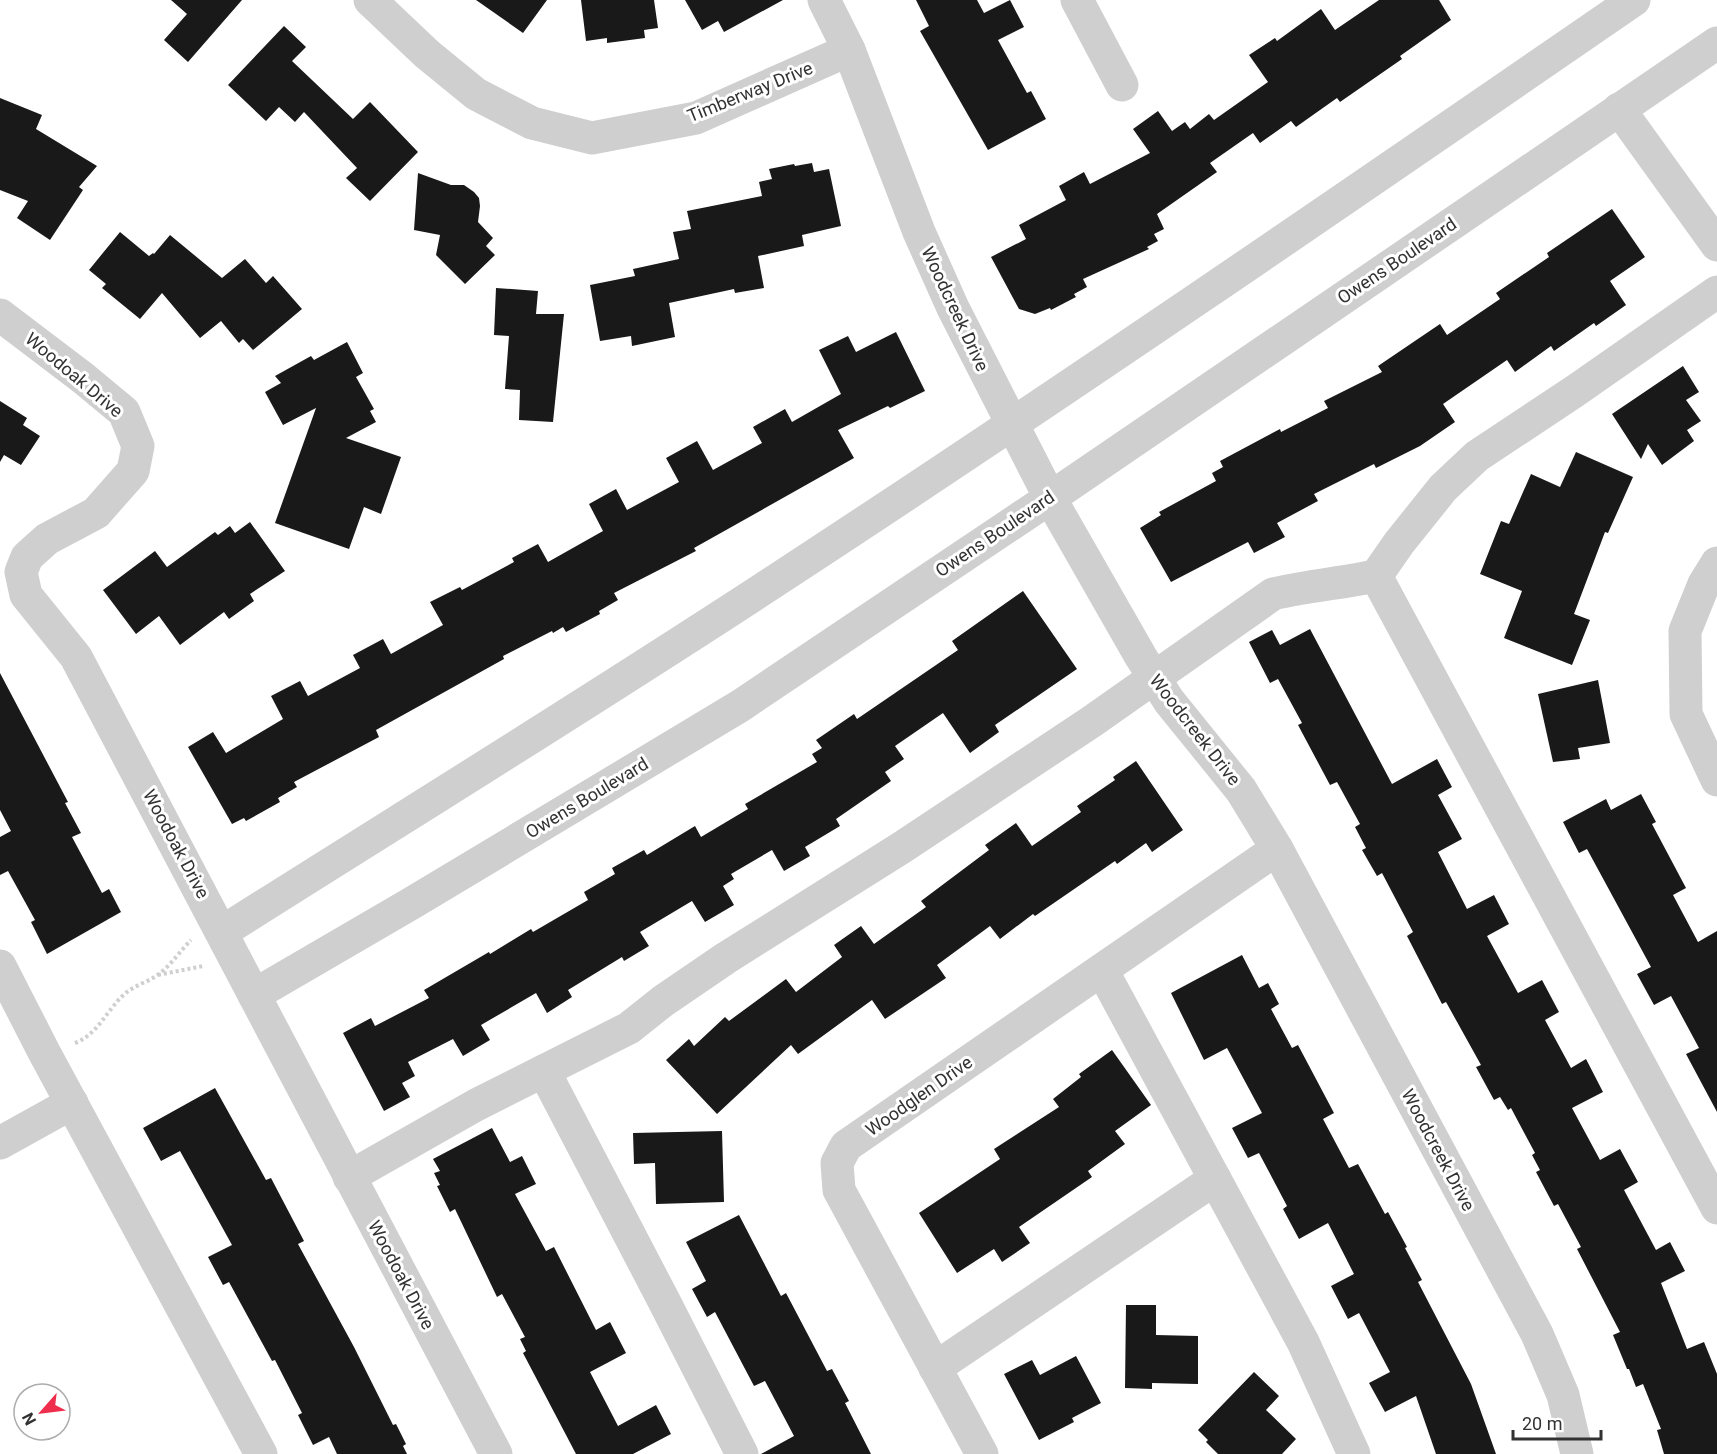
<svg xmlns="http://www.w3.org/2000/svg" width="1717" height="1454" font-family="Roboto,sans-serif">
	<style>
		.building { fill: #191919 }
		.lines { fill: none; stroke-linecap: round; stroke-linejoin: round }
		.path { stroke: #cfcfcf; stroke-width: 4; stroke-dasharray: 3 3; stroke-linecap: butt }
		.minor { stroke: #cfcfcf; stroke-width: 33 }
		.labels { text-anchor: middle; stroke-width: 6; stroke-linejoin: round; paint-order: stroke }
		.street-label { font-size: 18px; fill: #323232; stroke: #fff }
	</style>
	<rect width="100%" height="100%" fill="#fff"/>
	<g class="building">
		<path d="M 171,0 L 242,0 L 188,62 L 164,40 L 187,14 Z"/>
		<path d="M 476,0 L 547,0 L 523,33 Z"/>
		<path d="M 581,0 L 654,0 L 658,28 L 644,30 L 645,38 L 607,43 L 607,38 L 586,41 Z"/>
		<path d="M 685,0 L 783,0 L 724,32 L 718,21 L 702,30 Z"/>
		<path d="M 916,0 L 977,0 L 984,13 L 1010,0 L 1024,27 L 998,40 L 1027,93 L 1031,91 L 1046,119 L 988,150 L 920,31 L 929,26 Z"/>
		<path d="M 1379,0 L 1439,0 L 1451,20 L 1400,56 L 1402,59 L 1340,102 L 1337,98 L 1296,127 L 1291,121 L 1260,143 L 1253,133 L 1210,163 L 1217,172 L 1157,214 L 1164,229 L 1154,234 L 1158,241 L 1147,247 L 1149,249 L 1083,279 L 1087,287 L 1074,294 L 1076,297 L 1051,310 L 1050,308 L 1035,314 L 1019,309 L 991,257 L 1026,239 L 1019,225 L 1066,200 L 1059,186 L 1084,172 L 1090,184 L 1150,153 L 1133,129 L 1158,111 L 1172,131 L 1185,122 L 1190,129 L 1209,114 L 1214,120 L 1268,82 L 1249,55 L 1275,38 L 1277,41 L 1321,9 L 1335,30 Z"/>
		<path d="M 284,26 L 306,47 L 292,61 L 353,119 L 370,102 L 418,152 L 370,201 L 346,178 L 357,168 L 304,112 L 295,122 L 279,107 L 266,121 L 228,85 Z"/>
		<path d="M 0,98 L 42,115 L 36,129 L 97,166 L 79,187 L 83,190 L 50,240 L 17,218 L 28,201 L 0,190 Z"/>
		<path d="M 812,163 L 814,172 L 829,169 L 841,226 L 802,235 L 804,246 L 758,256 L 764,288 L 735,293 L 734,289 L 669,303 L 675,337 L 632,346 L 631,336 L 600,341 L 590,285 L 635,276 L 633,269 L 679,259 L 673,232 L 691,229 L 687,211 L 762,196 L 759,182 L 772,179 L 769,169 L 794,164 L 795,166 Z"/>
		<path d="M 418,173 L 451,185 L 464,185 L 474,192 L 479,198 L 480,206 L 478,222 L 493,238 L 486,246 L 495,255 L 465,284 L 436,255 L 440,235 L 414,230 Z"/>
		<path d="M 1612,209 L 1645,257 L 1610,281 L 1626,305 L 1596,326 L 1594,323 L 1554,351 L 1551,346 L 1515,372 L 1507,360 L 1443,404 L 1455,422 L 1420,446 L 1376,468 L 1374,464 L 1314,494 L 1318,501 L 1277,523 L 1285,537 L 1254,553 L 1248,542 L 1171,582 L 1140,528 L 1161,515 L 1159,512 L 1216,481 L 1212,473 L 1223,467 L 1220,461 L 1280,429 L 1281,432 L 1328,408 L 1324,401 L 1382,372 L 1378,366 L 1440,324 L 1447,335 L 1500,299 L 1496,293 L 1549,257 L 1547,253 Z"/>
		<path d="M 120,232 L 149,256 L 153,253 L 154,254 L 170,235 L 222,278 L 245,259 L 266,283 L 273,276 L 302,309 L 253,350 L 243,339 L 239,343 L 221,321 L 200,338 L 162,293 L 140,319 L 102,288 L 106,284 L 89,270 Z"/>
		<path d="M 496,288 L 538,291 L 536,314 L 564,314 L 553,422 L 519,420 L 520,390 L 505,389 L 509,336 L 494,335 Z"/>
		<path d="M 896,332 L 925,391 L 890,408 L 888,406 L 838,430 L 854,458 L 694,548 L 696,551 L 614,593 L 618,600 L 599,611 L 600,614 L 566,632 L 563,627 L 553,633 L 552,631 L 503,656 L 504,659 L 376,730 L 379,737 L 294,782 L 297,787 L 278,798 L 280,802 L 246,821 L 244,818 L 232,824 L 188,747 L 213,732 L 226,753 L 283,719 L 271,696 L 300,681 L 308,696 L 360,668 L 353,655 L 383,639 L 391,654 L 443,625 L 430,602 L 460,587 L 462,590 L 514,562 L 512,558 L 538,544 L 548,562 L 603,531 L 589,504 L 616,489 L 627,510 L 679,482 L 666,458 L 697,441 L 713,470 L 762,443 L 753,427 L 785,409 L 792,422 L 841,394 L 819,350 L 848,336 L 856,352 Z"/>
		<path d="M 347,342 L 363,373 L 356,377 L 374,409 L 370,411 L 376,422 L 346,438 L 401,457 L 381,514 L 364,507 L 349,549 L 275,523 L 316,408 L 283,425 L 265,392 L 281,383 L 275,376 L 311,356 L 314,360 Z"/>
		<path d="M 1683,366 L 1699,392 L 1686,400 L 1701,421 L 1687,430 L 1694,441 L 1662,465 L 1648,444 L 1641,459 L 1612,414 Z"/>
		<path d="M 0,401 L 27,418 L 23,425 L 40,436 L 21,465 L 4,455 L 0,462 Z"/>
		<path d="M 1576,452 L 1633,477 L 1608,533 L 1605,532 L 1574,614 L 1590,620 L 1572,665 L 1504,638 L 1522,591 L 1480,574 L 1501,521 L 1509,524 L 1531,474 L 1560,487 Z"/>
		<path d="M 250,522 L 285,571 L 250,594 L 254,601 L 229,619 L 224,612 L 180,645 L 159,616 L 136,634 L 103,590 L 155,551 L 167,567 L 215,532 L 218,535 L 230,526 L 235,533 Z"/>
		<path d="M 1023,591 L 1077,669 L 995,725 L 999,732 L 970,753 L 943,713 L 895,746 L 904,759 L 885,772 L 891,781 L 836,819 L 840,826 L 805,847 L 810,856 L 784,871 L 772,850 L 731,874 L 734,879 L 723,886 L 734,905 L 705,922 L 692,901 L 640,932 L 649,946 L 624,961 L 622,957 L 568,990 L 572,997 L 547,1013 L 536,993 L 481,1025 L 490,1040 L 463,1056 L 453,1039 L 408,1062 L 415,1076 L 402,1083 L 410,1097 L 384,1111 L 343,1033 L 371,1018 L 375,1026 L 429,998 L 424,990 L 489,952 L 490,954 L 531,929 L 533,932 L 588,900 L 584,892 L 615,874 L 612,868 L 644,850 L 647,855 L 695,826 L 701,837 L 748,809 L 745,804 L 817,762 L 812,754 L 822,748 L 816,740 L 854,714 L 857,719 L 958,650 L 952,641 Z"/>
		<path d="M 1310,629 L 1392,784 L 1437,759 L 1452,787 L 1438,795 L 1462,839 L 1438,852 L 1467,909 L 1494,895 L 1509,924 L 1487,936 L 1518,993 L 1542,980 L 1559,1012 L 1545,1020 L 1571,1068 L 1586,1059 L 1603,1092 L 1572,1108 L 1600,1160 L 1620,1149 L 1638,1182 L 1624,1190 L 1656,1250 L 1670,1242 L 1685,1271 L 1661,1283 L 1687,1349 L 1704,1342 L 1717,1374 L 1717,1454 L 1664,1454 L 1657,1430 L 1661,1429 L 1643,1384 L 1636,1387 L 1629,1369 L 1627,1369 L 1613,1335 L 1620,1332 L 1577,1249 L 1581,1247 L 1558,1204 L 1554,1206 L 1536,1172 L 1540,1170 L 1532,1155 L 1535,1153 L 1511,1108 L 1508,1110 L 1500,1097 L 1494,1100 L 1476,1067 L 1481,1065 L 1446,1002 L 1442,1004 L 1407,936 L 1413,932 L 1382,873 L 1377,876 L 1362,850 L 1366,848 L 1355,827 L 1360,824 L 1337,782 L 1330,785 L 1298,725 L 1302,723 L 1278,679 L 1270,683 L 1249,642 L 1272,630 L 1280,645 Z"/>
		<path d="M 0,673 L 68,802 L 65,803 L 81,833 L 72,837 L 102,893 L 109,889 L 121,912 L 47,954 L 31,922 L 35,920 L 8,871 L 0,875 L 0,837 L 11,831 L 0,810 Z"/>
		<path d="M 1598,680 L 1610,743 L 1578,748 L 1580,759 L 1553,762 L 1538,694 Z"/>
		<path d="M 1136,761 L 1183,830 L 1152,852 L 1146,843 L 1117,864 L 1115,861 L 1035,916 L 1033,914 L 1000,939 L 990,926 L 937,965 L 946,978 L 885,1019 L 872,1000 L 798,1054 L 791,1045 L 717,1114 L 666,1060 L 689,1039 L 694,1046 L 725,1017 L 729,1021 L 786,979 L 796,992 L 842,957 L 834,945 L 861,926 L 874,944 L 926,907 L 921,901 L 989,850 L 985,845 L 1016,823 L 1032,846 L 1081,812 L 1077,806 L 1115,780 L 1113,777 Z"/>
		<path d="M 1641,794 L 1656,822 L 1652,824 L 1686,888 L 1673,895 L 1698,942 L 1717,931 L 1717,1112 L 1686,1054 L 1699,1048 L 1671,996 L 1654,1005 L 1637,974 L 1651,967 L 1587,849 L 1579,853 L 1563,822 L 1606,799 L 1611,810 Z"/>
		<path d="M 1242,955 L 1259,988 L 1268,983 L 1279,1004 L 1271,1009 L 1292,1048 L 1298,1045 L 1334,1113 L 1323,1119 L 1349,1168 L 1358,1164 L 1385,1214 L 1388,1212 L 1407,1247 L 1405,1248 L 1422,1280 L 1418,1282 L 1471,1384 L 1496,1454 L 1436,1454 L 1416,1396 L 1385,1412 L 1369,1383 L 1390,1372 L 1359,1313 L 1348,1319 L 1331,1286 L 1354,1274 L 1328,1223 L 1299,1239 L 1283,1209 L 1287,1206 L 1259,1153 L 1248,1158 L 1232,1128 L 1262,1113 L 1227,1048 L 1204,1060 L 1171,993 Z"/>
		<path d="M 1112,1050 L 1151,1105 L 1115,1131 L 1125,1144 L 1088,1171 L 1092,1177 L 1019,1227 L 1030,1243 L 1002,1262 L 994,1249 L 957,1273 L 919,1213 L 1000,1159 L 994,1149 L 1059,1107 L 1053,1099 L 1081,1077 L 1079,1074 Z"/>
		<path d="M 215,1088 L 266,1180 L 271,1178 L 304,1241 L 298,1244 L 354,1347 L 393,1425 L 396,1424 L 406,1444 L 403,1446 L 407,1454 L 337,1454 L 329,1437 L 313,1445 L 298,1415 L 302,1413 L 275,1360 L 272,1361 L 229,1282 L 223,1285 L 208,1257 L 232,1245 L 180,1151 L 161,1161 L 143,1128 Z"/>
		<path d="M 492,1128 L 510,1162 L 522,1156 L 536,1184 L 515,1194 L 546,1251 L 554,1247 L 596,1330 L 610,1322 L 626,1353 L 590,1372 L 618,1426 L 656,1405 L 671,1434 L 633,1454 L 576,1454 L 523,1353 L 526,1351 L 520,1339 L 525,1337 L 502,1294 L 497,1297 L 455,1209 L 450,1212 L 437,1186 L 440,1185 L 434,1173 L 440,1171 L 433,1159 Z"/>
		<path d="M 722,1131 L 724,1202 L 656,1204 L 655,1163 L 634,1164 L 633,1133 Z"/>
		<path d="M 739,1215 L 781,1296 L 786,1293 L 827,1371 L 832,1369 L 849,1401 L 845,1403 L 871,1454 L 761,1454 L 794,1436 L 765,1381 L 754,1386 L 715,1312 L 707,1317 L 692,1289 L 706,1281 L 686,1242 Z"/>
		<path d="M 1126,1305 L 1156,1305 L 1156,1335 L 1198,1336 L 1198,1384 L 1152,1383 L 1152,1389 L 1125,1388 Z"/>
		<path d="M 1076,1356 L 1101,1403 L 1072,1418 L 1074,1422 L 1039,1440 L 1004,1374 L 1032,1360 L 1040,1375 Z"/>
		<path d="M 1254,1372 L 1279,1396 L 1266,1410 L 1296,1439 L 1282,1454 L 1218,1454 L 1206,1442 L 1208,1440 L 1198,1430 Z"/>
	</g>
	<g class="lines">
		<g class="path">
			<path d="M 158,975 L 203,966"/>
			<path d="M 75,1043 C 99,1034 108,1007 127,992 C 136,985 147,982 156,976 C 169,968 180,951 191,940"/>
		</g>
		<g class="minor">
			<path d="M 370,0 L 427,54 L 476,94 L 532,123 L 592,138 L 696,118 L 849,50"/>
			<path d="M 824,0 L 849,50 L 919,232 L 953,308 L 1050,498 L 1141,657 L 1169,701 L 1241,790 L 1277,849 L 1537,1334 L 1563,1395 L 1577,1454"/>
			<path d="M 1077,0 L 1122,85"/>
			<path d="M 1619,109 L 1717,245"/>
			<path d="M 0,315 L 83,378 L 124,412 L 138,446 L 133,471 L 96,513 L 47,539 L 27,557 L 21,572 L 26,595 L 76,657 L 496,1454"/>
			<path d="M 1717,563 L 1704,584 L 1685,631 L 1686,714 L 1717,780"/>
			<path d="M 1376,576 L 1717,1208"/>
			<path d="M 222,932 C 407,815 592,701 775,581 C 1064,392 1349,196 1634,0"/>
			<path d="M 0,966 L 44,1052 L 261,1454"/>
			<path d="M 1102,970 L 1303,1342 L 1354,1454"/>
			<path d="M 254,995 L 412,903 L 740,706 L 1050,498 L 1717,43"/>
			<path d="M 544,1071 L 664,1301 L 742,1454"/>
			<path d="M 0,1143 L 72,1103"/>
			<path d="M 349,1177 L 476,1105 L 629,1028 L 663,1001 L 726,958 L 901,848 L 1091,722 L 1273,594 C 1307,586 1342,583 1376,576 L 1399,543 L 1443,488 L 1477,456 L 1575,391 L 1717,292"/>
			<path d="M 935,1368 L 1215,1179"/>
			<path d="M 982,1454 L 839,1190 L 837,1163 L 846,1146 L 1277,849"/>
		</g>
	</g>
	<g class="labels">
		<g class="street-label">
			<text transform="translate(750 92) rotate(-22)" y="6">Timberway Drive</text>
			<text transform="translate(1397 261) rotate(-34)" y="6">Owens Boulevard</text>
			<text transform="translate(955 309) rotate(65)" y="6">Woodcreek Drive</text>
			<text transform="translate(74 375) rotate(40)" y="6">Woodoak Drive</text>
			<text transform="translate(995 534) rotate(-34)" y="6">Owens Boulevard</text>
			<text transform="translate(1195 730) rotate(52)" y="6">Woodcreek Drive</text>
			<text transform="translate(587 798) rotate(-31)" y="6">Owens Boulevard</text>
			<text transform="translate(176 844) rotate(62)" y="6">Woodoak Drive</text>
			<text transform="translate(919 1096) rotate(-35)" y="6">Woodglen Drive</text>
			<text transform="translate(1438 1150) rotate(62)" y="6">Woodcreek Drive</text>
			<text transform="translate(401 1275) rotate(62)" y="6">Woodoak Drive</text>
		</g>
	</g>
	<g transform="translate(42 1412) rotate(242)"><circle r="28" fill="#ffffff" stroke="#adadad" stroke-width="1.5"/>
	<path d="M0-4.5L10 22L0 15L-10 22Z" fill="#ef2e4d"/>
	<text y="-9" font-size="16" font-weight="bold" text-anchor="middle" fill="#323232">N</text>
	</g>
	<path d="M1513 1430v9h88v-9" fill="none" stroke="#323232" stroke-width="3"/>
	<text x="1522" y="1430" font-size="18" fill="#323232" stroke="#ffffff" stroke-width="4.5" paint-order="stroke">20 m</text>
</svg>
